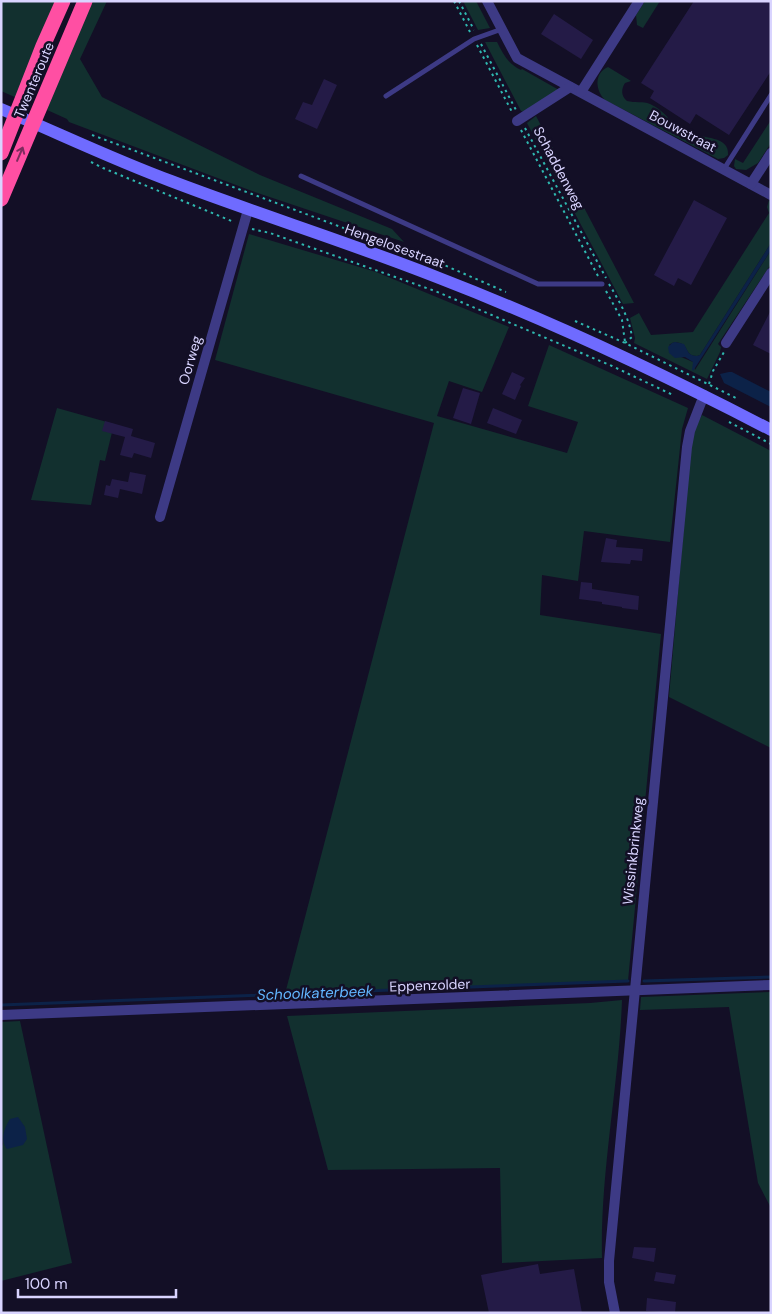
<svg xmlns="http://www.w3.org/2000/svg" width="772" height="1314" font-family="'DM Sans',sans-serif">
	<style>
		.green { fill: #12302f }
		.water { fill: #0c2248 }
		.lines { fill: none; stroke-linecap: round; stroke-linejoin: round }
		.stream { stroke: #0c2248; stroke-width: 3 }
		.building { fill: #241b47 }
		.path { stroke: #2fb8b0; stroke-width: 2; stroke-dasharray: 2.5 4; stroke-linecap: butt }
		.lane { stroke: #3d3a85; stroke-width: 5 }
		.street { stroke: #3d3a85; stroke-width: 10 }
		.secondary { stroke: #6f6bff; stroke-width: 12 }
		.highway { stroke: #ff4fa3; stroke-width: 15 }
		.oneway { stroke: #7d2c5e }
		.labels { text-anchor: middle; stroke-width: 5; stroke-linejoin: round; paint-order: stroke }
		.street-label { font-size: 14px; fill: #d9d4ff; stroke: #130f26 }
		.water-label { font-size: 15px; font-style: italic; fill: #62b6ff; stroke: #130f26 }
	</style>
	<rect width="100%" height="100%" fill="#130f26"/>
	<g class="green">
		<path d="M 1,1 L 57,1 L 17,98 L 1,91 Z"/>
		<path d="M 90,1 L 107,1 L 80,59 L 102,97 L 260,175 L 392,229 L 404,242 L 252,191 L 69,122 L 67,119 L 45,109 Z"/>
		<path d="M 463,1 L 476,1 L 490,28 L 478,30 Z"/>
		<path d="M 645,1 L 660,1 L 643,28 L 637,25 L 636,15 Z"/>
		<path d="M 485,42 L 497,42 C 503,54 508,64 521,70 L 522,69 L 559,90 L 524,112 L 521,111 Z"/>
		<path d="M 608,67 L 631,81 L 625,83 C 621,89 621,96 627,101 C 635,103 643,101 650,104 C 666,111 674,128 691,134 C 702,138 730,136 728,155 L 724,158 L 718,159 L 605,100 C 595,90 594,73 608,67 Z"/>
		<path d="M 536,116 L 634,303 L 623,304 L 527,123 Z"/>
		<path d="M 771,120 L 771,143 L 758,163 L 746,170 L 736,169 L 734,166 L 735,159 L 743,163 Z"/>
		<path d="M 769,200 L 771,201 L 771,243 L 700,355 L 697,356 C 688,356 688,351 684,345 C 678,342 675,341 669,345 L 681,357 L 693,362 L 695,370 L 771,250 L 771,264 L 718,344 L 721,347 L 720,352 L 707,379 L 634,343 L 635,338 L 630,318 L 639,313 L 651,335 L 693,332 L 769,213 L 767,207 Z"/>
		<path d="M 249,234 L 376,272 L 509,327 L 482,392 L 449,381 L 437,416 L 567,453 L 578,422 L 528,406 L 549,345 L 688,408 L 682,429 L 670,542 L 584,531 L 578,581 L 542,575 L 540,615 L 661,634 L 628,981 L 351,991 L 286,990 L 434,423 L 215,360 Z"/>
		<path d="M 57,408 L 114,424 L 105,461 L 100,460 L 91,505 L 31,500 Z"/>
		<path d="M 702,415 L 771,451 L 771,748 L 669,697 L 691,442 L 697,423 Z"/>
		<path d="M 771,992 L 771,1208 L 758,1183 L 729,1007 L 640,1010 L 641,997 Z"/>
		<path d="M 622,1000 C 619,1086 600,1172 602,1258 L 502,1263 L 500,1168 L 328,1170 L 287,1016 L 590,1003 Z"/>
		<path d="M 20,1021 L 72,1263 L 1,1281 L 1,1142 L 3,1146 L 2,1134 L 1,1137 L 1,1022 Z"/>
	</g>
	<g class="water">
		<path d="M 771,243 L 771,250 L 693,371 L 692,370 L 693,362 L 685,357 L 675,358 L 669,353 L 668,347 L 672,343 L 675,342 L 684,344 C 688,351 688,356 697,356 L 700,355 Z"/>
		<path d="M 729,372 L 732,372 L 771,392 L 771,407 L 724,383 L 720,374 Z"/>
		<path d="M 18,1117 L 25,1127 L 27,1139 L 23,1145 L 7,1149 C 0,1141 4,1128 10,1119 Z"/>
	</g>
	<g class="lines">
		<g class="stream">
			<path d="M 644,981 L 771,977"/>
			<path d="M 1,1005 L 628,981"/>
		</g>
	</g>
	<g class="building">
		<path d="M 694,1 L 771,1 L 771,71 L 729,135 L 696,114 L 690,124 L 650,98 L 654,91 L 641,83 Z"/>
		<path d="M 554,14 L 593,40 L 581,59 L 541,34 Z"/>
		<path d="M 324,79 L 337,85 L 317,129 L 295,119 L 303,102 L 312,105 Z"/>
		<path d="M 694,200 L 727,218 L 691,285 L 678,278 L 674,286 L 654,275 Z"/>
		<path d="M 771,310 L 771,354 L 753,345 Z"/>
		<path d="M 512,372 L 525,378 L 520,385 L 521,386 L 515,400 L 502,394 Z"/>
		<path d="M 463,388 L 480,393 L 471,424 L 453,418 Z"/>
		<path d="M 493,408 L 522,420 L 516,434 L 487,423 Z"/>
		<path d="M 105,421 L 133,429 L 131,436 L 155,443 L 151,458 L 134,453 L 132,458 L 120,455 L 125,437 L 102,431 Z"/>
		<path d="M 130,472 L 146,475 L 142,494 L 120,489 L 118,498 L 104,495 L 106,485 L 110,486 L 112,479 L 128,482 Z"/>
		<path d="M 606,538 L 617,540 L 616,547 L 643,549 L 642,561 L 631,560 L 630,564 L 601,562 Z"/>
		<path d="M 581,582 L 592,583 L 592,589 L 639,596 L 638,610 L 622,608 L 622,607 L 602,604 L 602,602 L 579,599 Z"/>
		<path d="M 634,1247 L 656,1248 L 654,1262 L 632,1258 Z"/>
		<path d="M 538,1264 L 540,1274 L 574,1269 L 582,1313 L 489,1313 L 481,1275 Z"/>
		<path d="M 656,1272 L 676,1275 L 674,1284 L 654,1281 Z"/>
		<path d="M 647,1298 L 676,1302 L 675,1313 L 646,1311 Z"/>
	</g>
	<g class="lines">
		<g class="path">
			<path d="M 454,1 L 470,32"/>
			<path d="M 459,1 L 474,30"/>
			<path d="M 481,44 L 516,110"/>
			<path d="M 477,45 L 512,112"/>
			<path d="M 525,128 L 606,278"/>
			<path d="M 521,130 L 598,276"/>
			<path d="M 92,135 L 444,265 L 506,292"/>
			<path d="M 91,162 L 103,168 L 234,222"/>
			<path d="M 252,229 L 270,233 L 435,291 L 612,366 L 673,395"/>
			<path d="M 609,284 C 619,301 629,317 632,337 L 625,343"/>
			<path d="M 606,291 L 622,320 L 625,342"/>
			<path d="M 575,321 L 625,343 L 738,399"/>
			<path d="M 709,384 L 713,371 L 724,352"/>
			<path d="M 729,422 L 771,444"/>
		</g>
		<g class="lane">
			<path d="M 386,96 L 474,39 L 502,29"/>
			<path d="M 724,169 L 771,95"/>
			<path d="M 301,176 L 538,284 L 602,284"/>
		</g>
		<g class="street">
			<path d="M 487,1 L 517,58 L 771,195"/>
			<path d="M 581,92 L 639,1"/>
			<path d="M 517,121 L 570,87"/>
			<path d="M 751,184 L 771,153"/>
			<path d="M 726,343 L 771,273"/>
			<path d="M 160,517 L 248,210"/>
			<path d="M 1,1015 L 771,985"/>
			<path d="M 615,1313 L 609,1282 L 609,1261 L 687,447 L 690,431 L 704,395"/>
		</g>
		<path class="secondary" d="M 1,109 C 58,133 114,160 171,181 C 260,215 351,243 439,278 C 553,322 663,374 771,430"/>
		<g class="highway">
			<path d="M 1,153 L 43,46 L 63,1"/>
			<path d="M 1,199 L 85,1"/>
		</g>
	</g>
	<defs><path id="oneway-shaft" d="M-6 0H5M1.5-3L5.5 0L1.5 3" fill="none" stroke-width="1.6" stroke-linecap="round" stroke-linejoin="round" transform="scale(1.25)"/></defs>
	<use class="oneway" href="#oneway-shaft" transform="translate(20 154) rotate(-67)"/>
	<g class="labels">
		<g class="street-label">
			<text transform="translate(34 80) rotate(-67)" y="5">Twenteroute</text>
			<text transform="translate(683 131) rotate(28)" y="5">Bouwstraat</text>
			<text transform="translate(559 168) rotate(62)" y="5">Schaddenweg</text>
			<text transform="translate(395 246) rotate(20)" y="5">Hengelosestraat</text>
			<text transform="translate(190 360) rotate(-74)" y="5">Oorweg</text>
			<text transform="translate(633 851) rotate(-84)" y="5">Wissinkbrinkweg</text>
			<text transform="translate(430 985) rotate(-2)" y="5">Eppenzolder</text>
		</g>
		<g class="water-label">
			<text transform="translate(315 993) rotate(-2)" y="5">Schoolkaterbeek</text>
		</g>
	</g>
	<rect width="772" height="1314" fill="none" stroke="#d9d4ff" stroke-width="5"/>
	<path d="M18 1289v8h158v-8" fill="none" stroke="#d9d4ff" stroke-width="2.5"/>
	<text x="25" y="1289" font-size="15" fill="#d9d4ff" stroke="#130f26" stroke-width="4" paint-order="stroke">100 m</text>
</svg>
